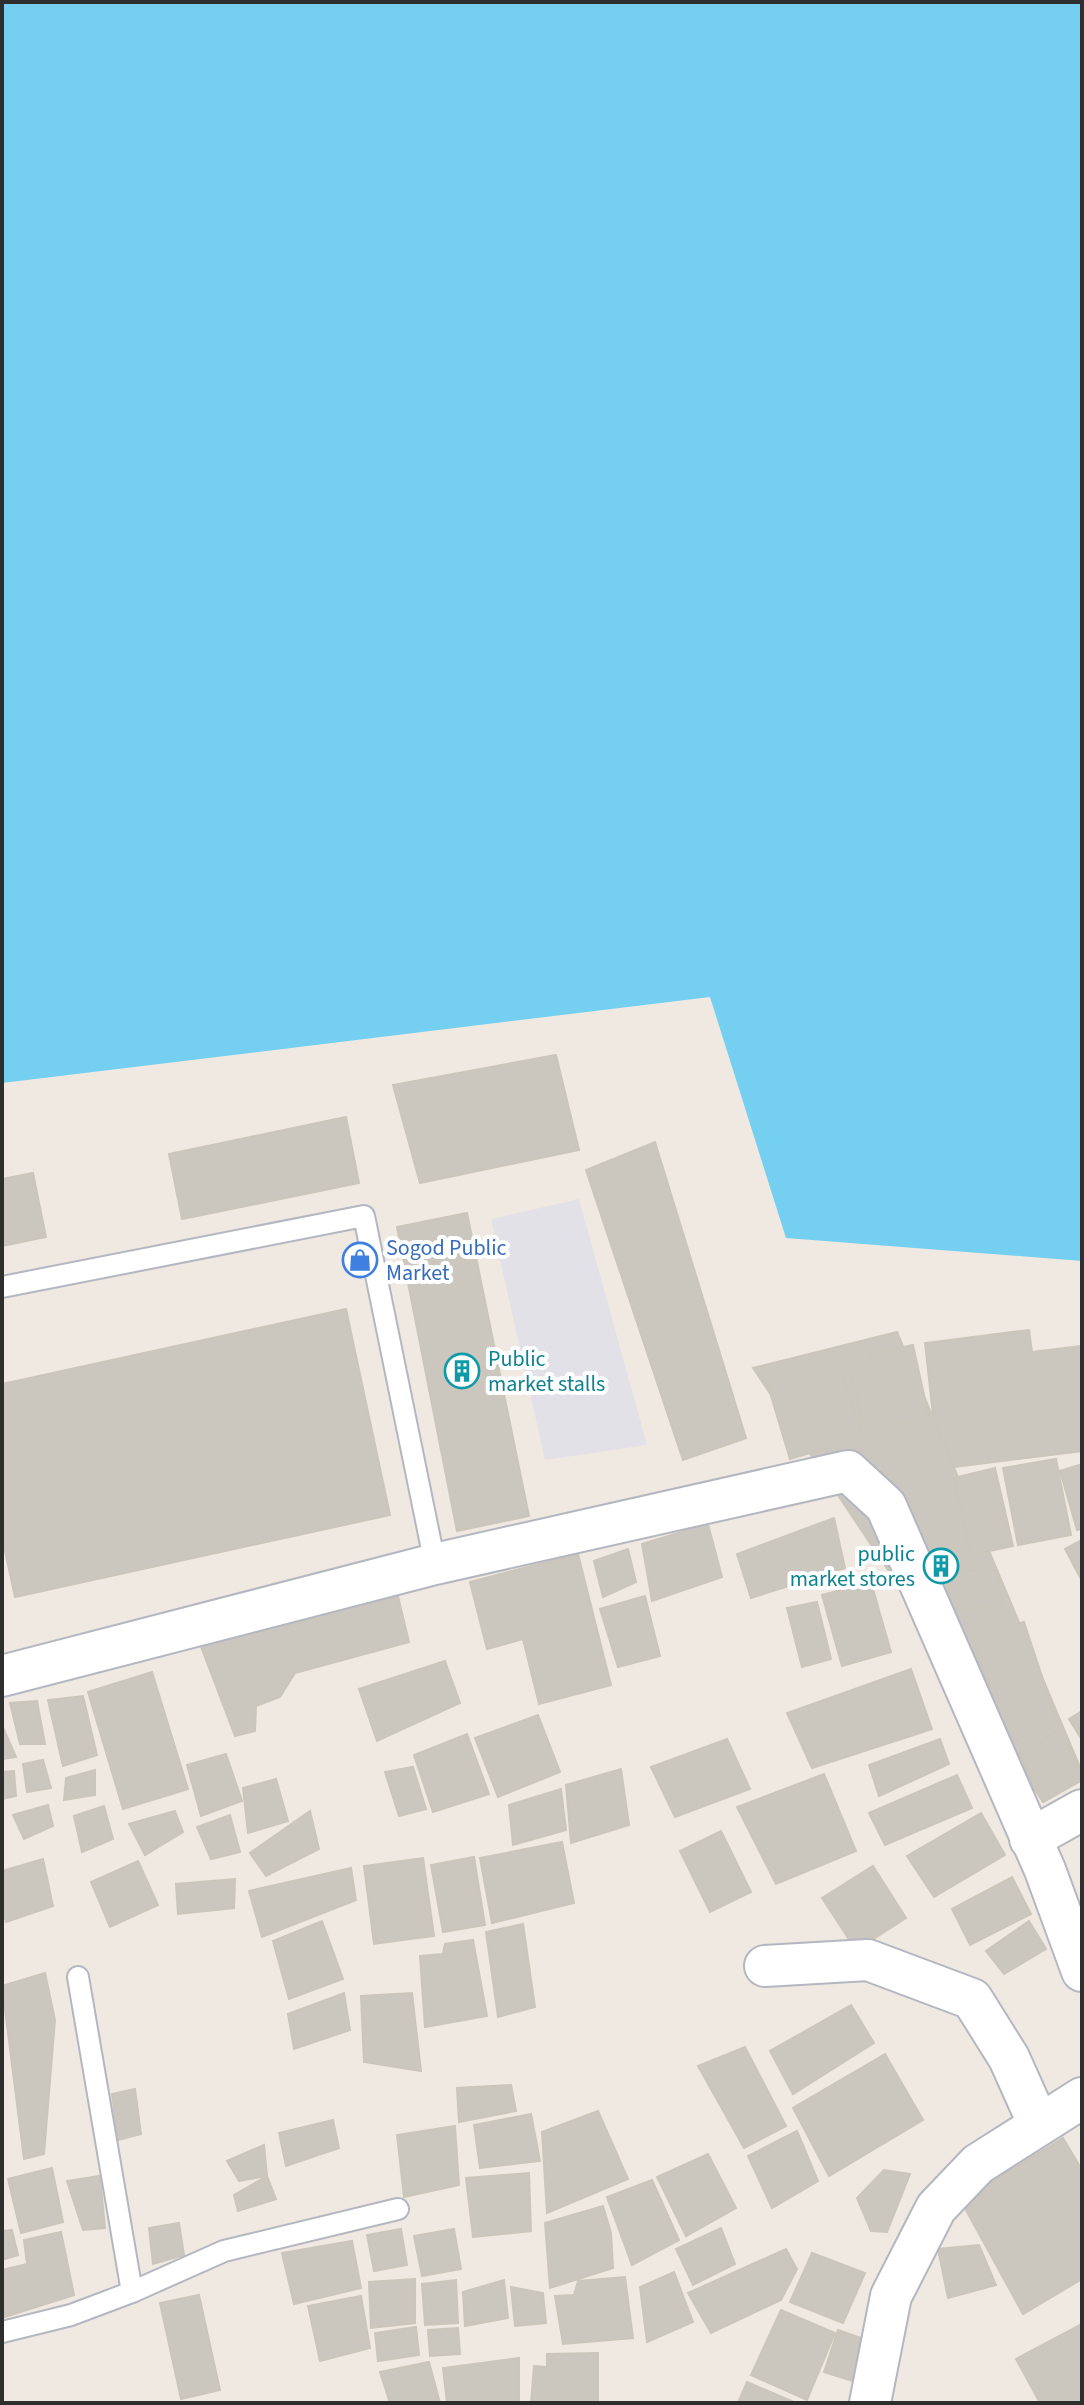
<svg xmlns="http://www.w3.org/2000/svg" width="1084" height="2405" font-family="'Source Sans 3',sans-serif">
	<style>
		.industrial { fill: #e3e1e8 }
		.water { fill: #75cff0 }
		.building { fill: #cbc7bf; stroke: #cbc5ba; stroke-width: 2 }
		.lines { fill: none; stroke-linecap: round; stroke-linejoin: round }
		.service-casing { stroke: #b4b7c1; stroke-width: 24 }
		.minor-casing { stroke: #b4b7c1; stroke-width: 44 }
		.service { stroke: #fff; stroke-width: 20 }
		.minor { stroke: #fff; stroke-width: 40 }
		.labels { text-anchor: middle; stroke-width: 8; stroke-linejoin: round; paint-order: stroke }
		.shop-label { font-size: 22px; fill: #366cbe; stroke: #fff; text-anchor: start }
		.culture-label { font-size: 22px; fill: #0d838f; stroke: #fff; text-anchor: start }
	</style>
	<rect width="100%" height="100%" fill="#efe9e1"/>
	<path class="industrial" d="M 579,1199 L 647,1445 L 545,1460 L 491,1219 Z"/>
	<path class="water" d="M 2,2 L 1082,2 L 1082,1261 L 786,1238 L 710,997 L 2,1083 Z"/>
	<g class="building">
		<path d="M 556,1055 L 579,1150 L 420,1183 L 393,1085 Z"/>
		<path d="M 346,1117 L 359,1183 L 182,1219 L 169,1154 Z"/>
		<path d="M 655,1142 L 746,1438 L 683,1460 L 586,1170 Z"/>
		<path d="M 33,1173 L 46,1237 L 2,1246 L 2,1179 Z"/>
		<path d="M 467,1213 L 529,1516 L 457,1531 L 397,1227 Z"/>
		<path d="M 346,1309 L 390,1515 L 15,1597 L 2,1537 L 2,1384 Z"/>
		<path d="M 1029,1330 L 1032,1352 L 1082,1346 L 1082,1451 L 939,1469 L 925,1343 Z"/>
		<path d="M 897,1332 L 1082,1772 L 1082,1780 L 1043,1802 L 753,1368 Z"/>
		<path d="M 913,1345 L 929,1418 L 865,1428 L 851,1378 L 874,1371 L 869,1354 Z"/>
		<path d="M 840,1364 L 863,1437 L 790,1459 L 768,1386 Z"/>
		<path d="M 1056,1459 L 1071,1535 L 1018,1545 L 1003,1468 Z"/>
		<path d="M 1082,1464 L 1082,1529 L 1077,1530 L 1060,1471 Z"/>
		<path d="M 995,1468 L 1013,1546 L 971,1555 L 954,1478 Z"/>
		<path d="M 834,1518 L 845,1568 L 751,1598 L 737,1554 Z"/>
		<path d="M 708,1524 L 722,1577 L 652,1601 L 642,1544 Z"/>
		<path d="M 1082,1540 L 1082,1581 L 1065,1549 Z"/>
		<path d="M 628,1549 L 636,1582 L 603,1597 L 594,1561 Z"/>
		<path d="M 578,1554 L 611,1685 L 539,1704 L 523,1639 L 487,1649 L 470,1582 Z"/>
		<path d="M 997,1570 L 1003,1605 L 950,1612 L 948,1571 Z"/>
		<path d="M 871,1582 L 891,1652 L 842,1666 L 822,1595 Z"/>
		<path d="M 398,1596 L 409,1642 L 295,1673 L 280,1697 L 256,1706 L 255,1731 L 235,1736 L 200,1644 Z"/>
		<path d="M 645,1596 L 660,1656 L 618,1667 L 600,1609 Z"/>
		<path d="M 817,1602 L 831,1659 L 802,1667 L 787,1608 Z"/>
		<path d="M 1024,1622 L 1057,1722 L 1006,1745 L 972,1635 Z"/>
		<path d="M 445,1661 L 460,1703 L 377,1741 L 359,1689 Z"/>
		<path d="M 911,1669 L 932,1729 L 812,1768 L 787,1713 Z"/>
		<path d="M 152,1672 L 188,1789 L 123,1809 L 88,1692 Z"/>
		<path d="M 83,1696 L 97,1755 L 63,1766 L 48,1700 Z"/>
		<path d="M 37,1701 L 45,1744 L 20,1744 L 10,1703 Z"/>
		<path d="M 1082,1711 L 1082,1740 L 1069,1719 Z"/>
		<path d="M 538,1715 L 560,1772 L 498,1797 L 475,1738 Z"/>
		<path d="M 2,1725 L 16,1757 L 2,1759 Z"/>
		<path d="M 1058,1729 L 1082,1774 L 1082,1780 L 1043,1802 L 1020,1755 L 1035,1748 Z"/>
		<path d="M 467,1734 L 489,1794 L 433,1812 L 414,1755 Z"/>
		<path d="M 727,1739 L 750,1789 L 675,1817 L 651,1767 Z"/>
		<path d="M 940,1739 L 949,1764 L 879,1796 L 869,1765 Z"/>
		<path d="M 226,1754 L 242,1801 L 201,1816 L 187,1765 Z"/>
		<path d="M 43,1760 L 51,1788 L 27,1792 L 23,1764 Z"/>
		<path d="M 413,1767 L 426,1809 L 399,1816 L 385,1772 Z"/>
		<path d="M 621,1769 L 629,1825 L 571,1843 L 566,1785 Z"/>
		<path d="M 95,1770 L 95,1795 L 64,1800 L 66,1778 Z"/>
		<path d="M 14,1771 L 16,1796 L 2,1799 L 2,1772 Z"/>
		<path d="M 824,1774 L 856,1851 L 776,1884 L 737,1807 Z"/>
		<path d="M 957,1775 L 972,1808 L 885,1845 L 869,1813 Z"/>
		<path d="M 276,1779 L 288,1821 L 248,1833 L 243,1788 Z"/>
		<path d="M 561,1789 L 566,1830 L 513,1845 L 509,1805 Z"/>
		<path d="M 48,1805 L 53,1826 L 24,1839 L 13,1815 Z"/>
		<path d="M 104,1806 L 113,1839 L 82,1852 L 74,1816 Z"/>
		<path d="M 175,1811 L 183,1832 L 145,1855 L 129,1824 Z"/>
		<path d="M 310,1811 L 319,1849 L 266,1876 L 250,1853 Z"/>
		<path d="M 981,1813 L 1005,1855 L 934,1897 L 907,1856 Z"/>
		<path d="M 230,1815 L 240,1852 L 211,1859 L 197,1827 Z"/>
		<path d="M 721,1831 L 751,1892 L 710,1912 L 680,1851 Z"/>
		<path d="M 562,1842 L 574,1903 L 492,1923 L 480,1858 Z"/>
		<path d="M 474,1857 L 485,1925 L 443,1932 L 431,1865 Z"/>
		<path d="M 423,1858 L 434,1936 L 374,1944 L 364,1866 Z"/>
		<path d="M 43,1859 L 53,1906 L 6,1922 L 2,1909 L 2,1871 Z"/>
		<path d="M 138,1861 L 158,1905 L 110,1927 L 91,1882 Z"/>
		<path d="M 873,1866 L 906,1918 L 856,1950 L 822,1898 Z"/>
		<path d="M 351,1868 L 356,1900 L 262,1937 L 249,1891 Z"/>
		<path d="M 1012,1877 L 1031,1914 L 970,1945 L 952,1909 Z"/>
		<path d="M 235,1879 L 234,1908 L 178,1914 L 176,1884 Z"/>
		<path d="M 322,1921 L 343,1979 L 289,1999 L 273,1941 Z"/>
		<path d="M 1029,1921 L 1046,1949 L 1004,1974 L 986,1951 Z"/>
		<path d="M 523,1924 L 535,2007 L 498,2017 L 486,1932 Z"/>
		<path d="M 473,1940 L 487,2016 L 425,2027 L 420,1956 L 443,1954 L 445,1944 Z"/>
		<path d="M 45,1973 L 55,2020 L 44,2154 L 24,2159 L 2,1986 Z"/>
		<path d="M 344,1993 L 350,2030 L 294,2049 L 288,2014 Z"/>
		<path d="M 412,1993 L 421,2071 L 364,2062 L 361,1996 Z"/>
		<path d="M 851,2005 L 874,2043 L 793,2094 L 770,2051 Z"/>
		<path d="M 745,2047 L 786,2126 L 744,2148 L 698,2066 Z"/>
		<path d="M 885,2054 L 923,2120 L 829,2176 L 793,2108 Z"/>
		<path d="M 511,2085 L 516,2111 L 459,2122 L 457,2088 Z"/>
		<path d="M 135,2089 L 141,2134 L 118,2140 L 112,2094 Z"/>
		<path d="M 598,2111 L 628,2179 L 547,2213 L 542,2132 Z"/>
		<path d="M 531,2114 L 540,2161 L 480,2168 L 474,2125 Z"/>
		<path d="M 333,2120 L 339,2148 L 286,2166 L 279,2133 Z"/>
		<path d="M 455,2126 L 459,2185 L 404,2197 L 397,2135 Z"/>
		<path d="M 797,2131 L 818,2181 L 772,2208 L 748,2156 Z"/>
		<path d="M 1063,2138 L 1082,2170 L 1082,2279 L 1023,2314 L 961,2201 Z"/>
		<path d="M 264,2145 L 267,2176 L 239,2181 L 227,2161 Z"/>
		<path d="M 708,2154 L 736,2208 L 686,2236 L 657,2177 Z"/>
		<path d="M 52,2168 L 63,2222 L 21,2233 L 8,2179 Z"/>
		<path d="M 884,2170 L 910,2174 L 887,2232 L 871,2231 L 857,2198 Z"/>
		<path d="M 529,2173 L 531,2231 L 473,2237 L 466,2178 Z"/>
		<path d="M 100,2176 L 105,2228 L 83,2230 L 67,2181 Z"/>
		<path d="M 267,2176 L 276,2199 L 238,2211 L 234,2195 Z"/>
		<path d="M 652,2180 L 679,2240 L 632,2265 L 607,2197 Z"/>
		<path d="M 603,2206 L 611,2233 L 613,2268 L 550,2288 L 545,2223 Z"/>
		<path d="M 179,2223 L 184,2255 L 153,2264 L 149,2228 Z"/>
		<path d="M 721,2228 L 735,2264 L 693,2285 L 676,2249 Z"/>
		<path d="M 401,2229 L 407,2265 L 374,2271 L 367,2235 Z"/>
		<path d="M 454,2229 L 461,2269 L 422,2276 L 414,2236 Z"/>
		<path d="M 12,2230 L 18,2255 L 2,2260 L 2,2231 Z"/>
		<path d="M 61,2232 L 74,2295 L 2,2318 L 2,2270 L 27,2264 L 24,2240 Z"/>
		<path d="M 352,2241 L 361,2288 L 294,2304 L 282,2253 Z"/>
		<path d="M 979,2245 L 996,2285 L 948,2298 L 938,2249 Z"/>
		<path d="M 786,2249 L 797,2269 L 781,2300 L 711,2333 L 688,2293 Z"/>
		<path d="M 812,2253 L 865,2273 L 843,2323 L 790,2302 Z"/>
		<path d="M 674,2272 L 693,2322 L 647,2342 L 640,2287 Z"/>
		<path d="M 625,2277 L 633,2338 L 563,2344 L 555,2296 L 574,2295 L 578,2281 Z"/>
		<path d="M 415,2279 L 415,2323 L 371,2328 L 369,2282 Z"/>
		<path d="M 456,2280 L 458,2323 L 425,2325 L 422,2284 Z"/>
		<path d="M 504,2280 L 508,2318 L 465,2326 L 463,2292 Z"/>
		<path d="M 511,2287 L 543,2293 L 546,2323 L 515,2326 Z"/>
		<path d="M 199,2295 L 220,2390 L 181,2399 L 160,2303 Z"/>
		<path d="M 361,2296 L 370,2348 L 320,2361 L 308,2306 Z"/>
		<path d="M 781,2310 L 835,2333 L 807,2400 L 751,2375 Z"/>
		<path d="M 1082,2324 L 1082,2403 L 1040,2403 L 1016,2359 Z"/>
		<path d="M 416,2327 L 419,2355 L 378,2361 L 375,2333 Z"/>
		<path d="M 458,2328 L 460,2354 L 430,2356 L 428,2330 Z"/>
		<path d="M 838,2330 L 867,2340 L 853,2381 L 824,2372 Z"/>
		<path d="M 598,2353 L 598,2403 L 531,2403 L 534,2366 L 547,2367 L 547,2354 Z"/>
		<path d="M 519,2358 L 519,2403 L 447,2403 L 443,2368 Z"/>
		<path d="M 429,2362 L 440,2403 L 390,2403 L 380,2372 Z"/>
		<path d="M 747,2382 L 796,2403 L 738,2403 Z"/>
	</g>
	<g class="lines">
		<g class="service-casing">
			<g id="service">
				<path d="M 2,1287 L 364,1216 L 435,1564"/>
				<path d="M 78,1977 L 132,2292"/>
				<path d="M 2,2332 L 71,2315 L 132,2292 L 224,2251 L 398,2209"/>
			</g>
		</g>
		<g class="minor-casing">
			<g id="minor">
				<path d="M 2,1676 L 435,1564 L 848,1471 L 886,1506 L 1045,1870 L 1082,1971"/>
				<path d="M 1030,1839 L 1082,1810"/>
				<path d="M 765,1966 L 868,1960 L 972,1999 L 1009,2058 L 1039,2125"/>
				<path d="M 870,2403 L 891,2296 L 936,2208 L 978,2164 L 1082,2098"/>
			</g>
		</g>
		<use href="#service" class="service"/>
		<use href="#minor" class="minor"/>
	</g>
	<defs>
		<g id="shop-ring" transform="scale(1.8)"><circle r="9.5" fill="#fff" stroke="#3f7fe0" stroke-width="1.5"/><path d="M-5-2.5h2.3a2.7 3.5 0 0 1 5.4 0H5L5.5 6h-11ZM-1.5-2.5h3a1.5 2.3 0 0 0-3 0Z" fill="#3f7fe0"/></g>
		<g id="building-ring" transform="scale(1.8)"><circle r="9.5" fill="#fff" stroke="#0f9aa8" stroke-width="1.5"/><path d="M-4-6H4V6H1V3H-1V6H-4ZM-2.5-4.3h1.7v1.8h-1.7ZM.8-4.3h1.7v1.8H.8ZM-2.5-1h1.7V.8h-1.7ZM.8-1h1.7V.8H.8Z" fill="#0f9aa8"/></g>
	</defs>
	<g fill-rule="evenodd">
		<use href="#shop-ring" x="360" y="1260"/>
		<use href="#building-ring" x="462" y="1371"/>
		<use href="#building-ring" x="941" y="1566"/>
	</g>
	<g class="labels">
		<g class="shop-label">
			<text x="386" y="1255">Sogod Public<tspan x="386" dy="25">Market</tspan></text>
		</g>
		<g class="culture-label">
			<text x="488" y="1366">Public<tspan x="488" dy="25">market stalls</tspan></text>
			<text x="915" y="1561" text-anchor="end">public<tspan x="915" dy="25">market stores</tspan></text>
		</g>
	</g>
	<rect width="1084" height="2405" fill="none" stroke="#2e2e2e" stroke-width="8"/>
</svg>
